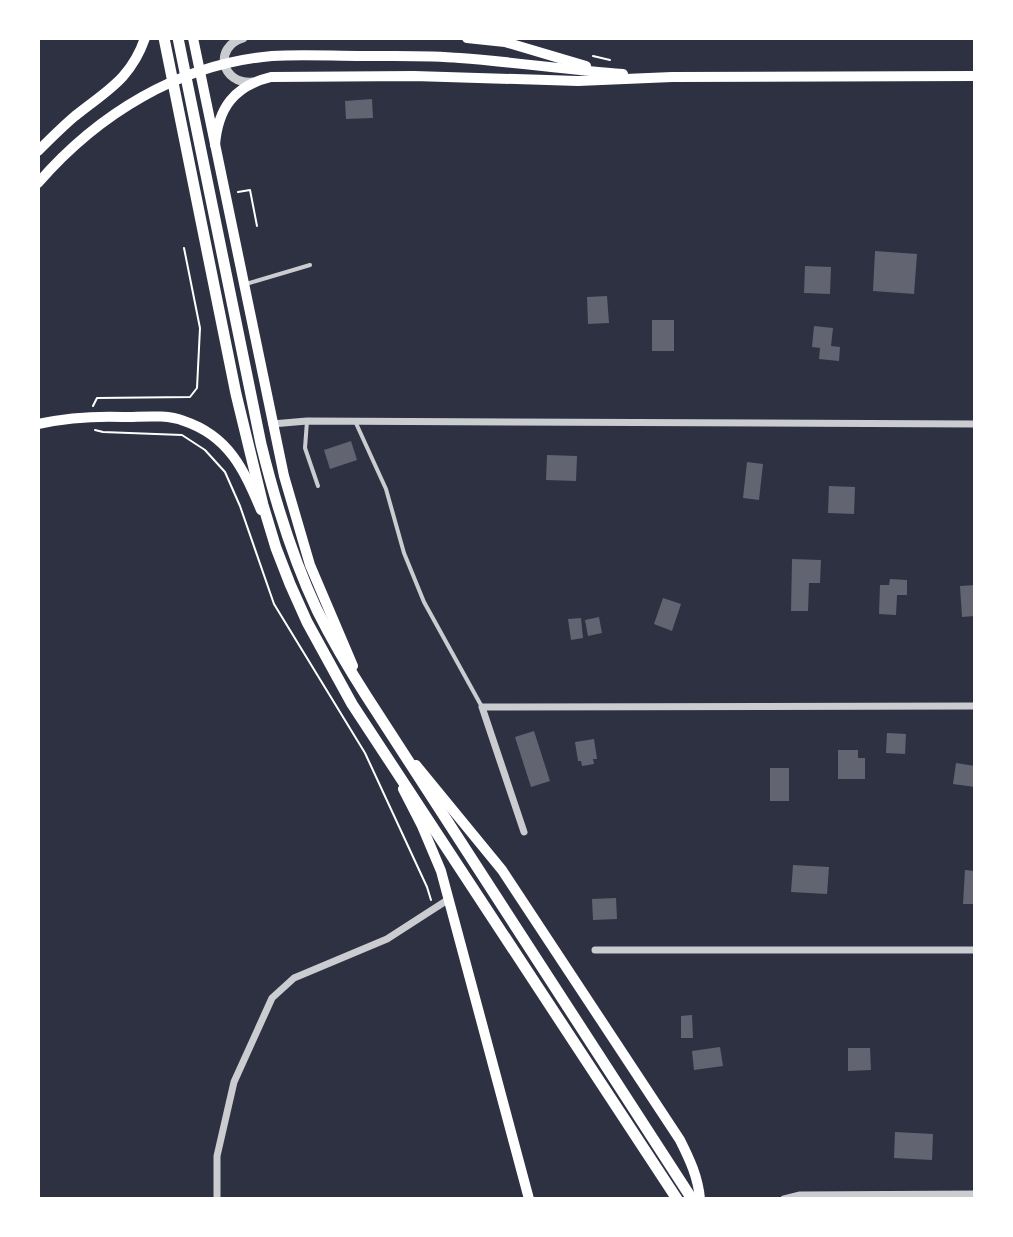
<svg xmlns="http://www.w3.org/2000/svg" width="1013" height="1237" font-family="Raleway,sans-serif">
	<style>
		.building { fill: #626471 }
		.lines { fill: none; stroke-linecap: round; stroke-linejoin: round }
		.path { stroke: #fff; stroke-width: 2 }
		.service { stroke: #caccd0; stroke-width: 4 }
		.minor { stroke: #caccd0; stroke-width: 7 }
		.tertiary { stroke: #caccd0; stroke-width: 9 }
		.secondary { stroke: #fff; stroke-width: 10 }
		.primary { stroke: #fff; stroke-width: 11 }
	</style>
	<rect width="100%" height="100%" fill="#2d3142"/>
	<g class="building">
		<path d="M 372,99 L 373,118 L 346,119 L 345,101 Z"/>
		<path d="M 875,251 L 917,254 L 914,294 L 873,291 Z"/>
		<path d="M 805,266 L 831,267 L 830,294 L 804,293 Z"/>
		<path d="M 607,296 L 609,323 L 588,324 L 587,297 Z"/>
		<rect x="652" y="320" width="22" height="31"/>
		<path d="M 814,326 L 833,328 L 831,346 L 840,347 L 839,361 L 819,359 L 820,348 L 812,347 Z"/>
		<path d="M 351,441 L 357,460 L 330,469 L 324,450 Z"/>
		<path d="M 547,455 L 577,456 L 576,481 L 546,480 Z"/>
		<path d="M 747,462 L 763,464 L 759,500 L 743,498 Z"/>
		<path d="M 829,486 L 855,487 L 854,514 L 828,513 Z"/>
		<path d="M 792,559 L 821,560 L 820,583 L 809,583 L 808,611 L 791,611 Z"/>
		<path d="M 890,579 L 907,580 L 907,595 L 897,595 L 896,615 L 879,614 L 880,585 L 889,585 Z"/>
		<path d="M 975,585 L 975,616 L 962,617 L 960,586 Z"/>
		<path d="M 663,598 L 681,604 L 672,631 L 654,624 Z"/>
		<path d="M 599,617 L 602,633 L 588,636 L 585,620 Z"/>
		<path d="M 581,618 L 583,638 L 571,640 L 568,619 Z"/>
		<path d="M 534,731 L 550,781 L 531,787 L 515,737 Z"/>
		<path d="M 887,733 L 906,734 L 905,754 L 886,753 Z"/>
		<path d="M 594,739 L 597,759 L 593,759 L 594,764 L 582,766 L 581,761 L 578,761 L 575,742 Z"/>
		<path d="M 838,750 L 858,750 L 858,758 L 865,758 L 865,779 L 838,779 Z"/>
		<path d="M 956,763 L 975,766 L 975,787 L 953,784 Z"/>
		<rect x="770" y="768" width="19" height="33"/>
		<path d="M 793,865 L 829,867 L 827,894 L 791,892 Z"/>
		<path d="M 965,870 L 975,871 L 975,904 L 963,904 Z"/>
		<path d="M 616,898 L 617,919 L 593,920 L 592,899 Z"/>
		<path d="M 692,1015 L 693,1038 L 681,1038 L 681,1016 Z"/>
		<path d="M 720,1047 L 723,1066 L 694,1070 L 692,1051 Z"/>
		<path d="M 848,1048 L 870,1048 L 871,1070 L 848,1071 Z"/>
		<path d="M 895,1132 L 933,1134 L 932,1160 L 894,1158 Z"/>
	</g>
	<g class="lines">
		<g class="path">
			<path d="M 593,56 L 610,60"/>
			<path d="M 238,192 L 250,190 L 257,226"/>
			<path d="M 93,406 L 97,398 L 190,397 L 197,388 L 200,328 L 184,248"/>
			<path d="M 95,430 L 103,432 L 182,435 L 205,450 L 225,472 L 240,506 L 274,604 L 365,753 L 427,887 L 431,900"/>
		</g>
		<g class="service">
			<path d="M 246,284 L 310,265"/>
			<path d="M 307,421 L 305,448 L 318,486"/>
			<path d="M 355,421 L 386,489 L 404,553 L 424,602 L 482,707"/>
		</g>
		<g class="minor">
			<path d="M 272,424 L 307,421 L 975,424"/>
			<path d="M 524,832 L 482,707 L 975,706"/>
			<path d="M 595,950 L 975,950"/>
			<path d="M 217,1199 L 217,1156 L 234,1082 L 272,998 L 294,978 L 387,939 L 449,899"/>
			<path d="M 784,1199 L 800,1195 L 975,1194"/>
		</g>
		<path class="tertiary" d="M 243,38 C 213,47 221,85 253,82"/>
		<g class="secondary">
			<path d="M 193,38 L 284,476 L 310,565 L 353,666"/>
			<path d="M 467,38 L 505,42 L 586,66"/>
			<path d="M 215,145 C 218,108 234,86 271,77 L 414,76 L 578,81 L 672,77 L 975,76"/>
			<path d="M 38,151 C 50,139 62,127 75,116 C 106,91 131,79 145,38"/>
			<path d="M 38,183 C 98,114 179,64 272,56 C 302,54 332,56 363,56 C 395,56 428,55 460,58 C 514,62 568,70 623,74"/>
			<path d="M 38,424 C 66,418 95,416 123,417 C 143,417 166,414 184,421 C 229,436 244,470 261,510"/>
			<path d="M 416,765 L 502,870 L 680,1140 C 690,1160 698,1177 700,1199"/>
			<path d="M 403,789 L 422,826 L 441,871 L 529,1199"/>
		</g>
		<g class="primary">
			<path d="M 164,38 L 236,394 L 263,505 L 276,548 L 290,584 L 307,622 L 352,704 L 677,1199"/>
			<path d="M 178,38 L 261,444 C 275,501 292,557 317,610 C 332,640 349,669 367,697 L 692,1199"/>
		</g>
	</g>
	<rect width="1013" height="1237" fill="none" stroke="#ffffff" stroke-width="80"/>
</svg>
